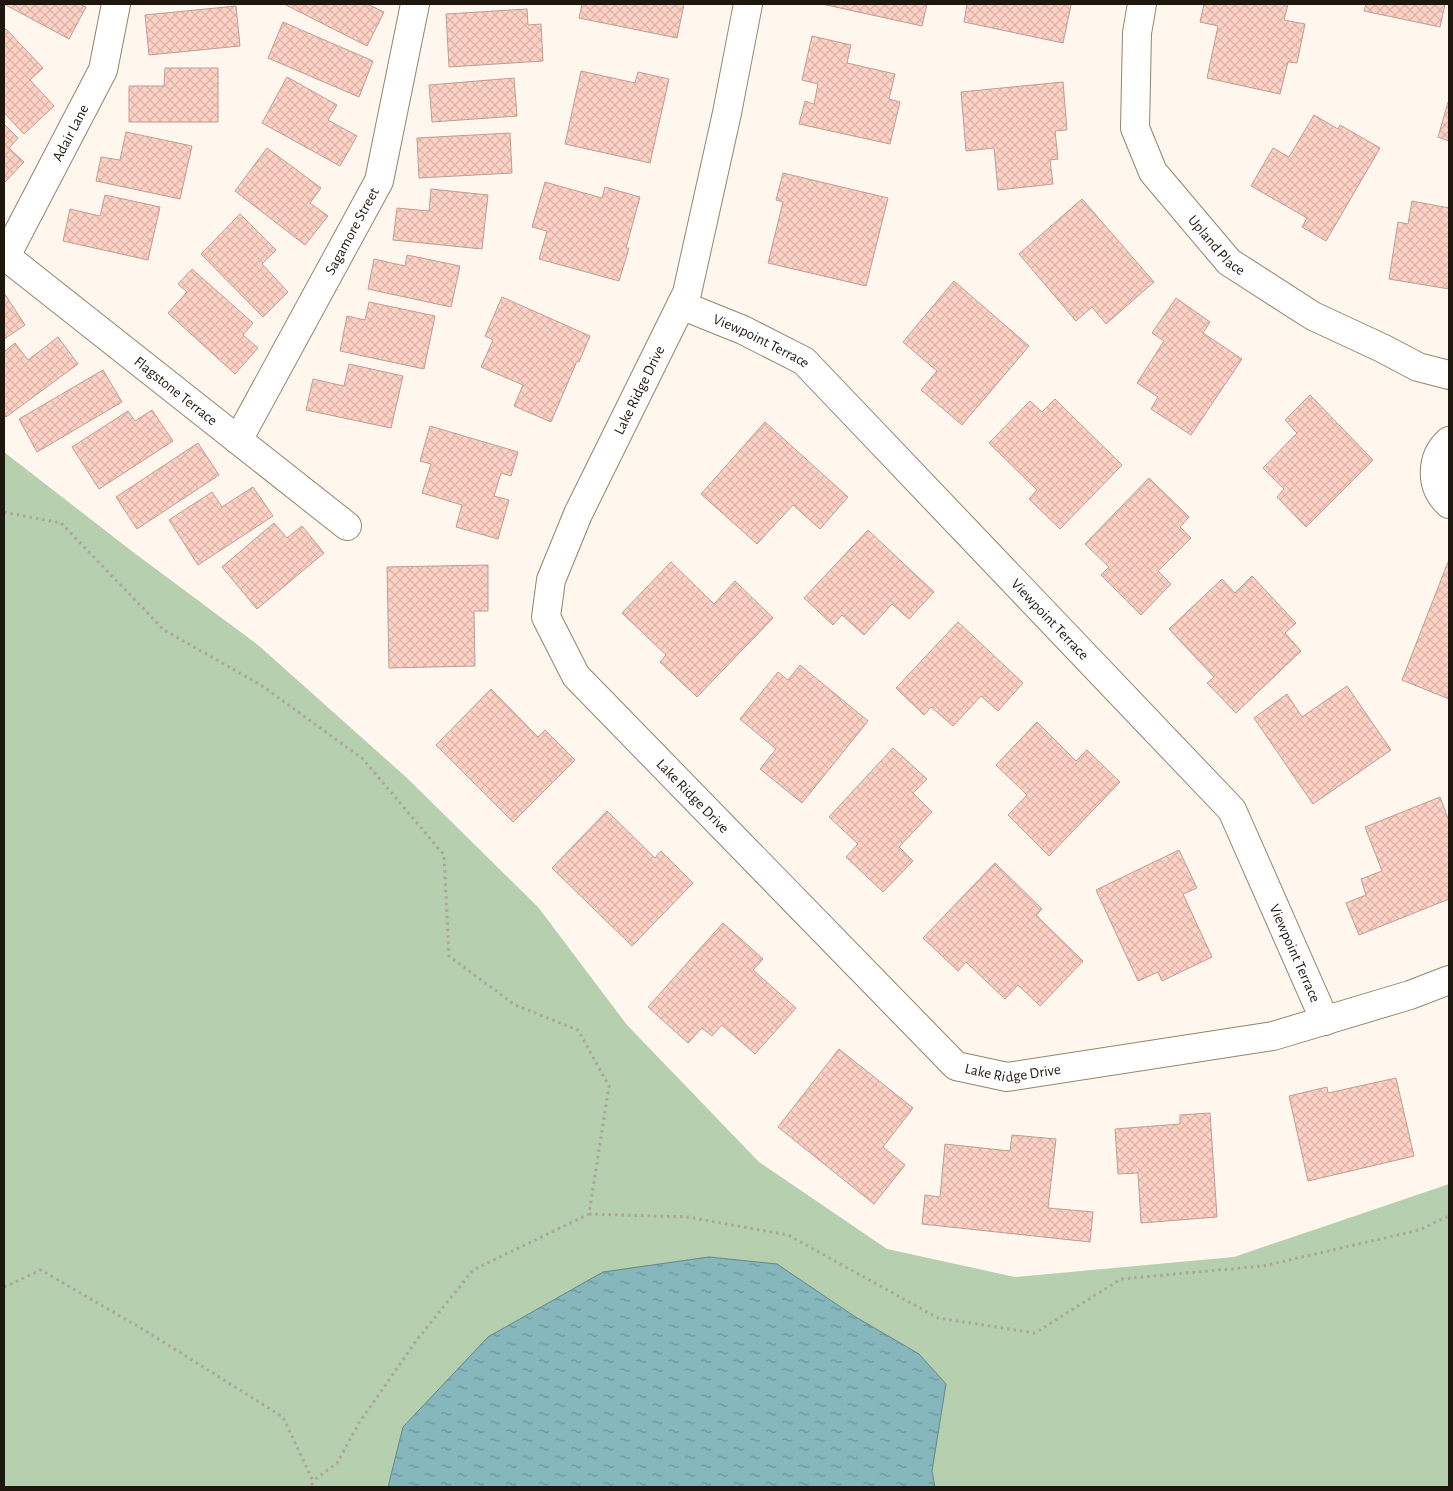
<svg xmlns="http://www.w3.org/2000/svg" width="1453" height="1491" font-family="'Alegreya Sans',sans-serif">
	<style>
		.grass { fill: #b5cfaf }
		.water { fill: url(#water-ripples); stroke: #668788 }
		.building { fill: url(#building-cross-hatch); stroke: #bd9d95 }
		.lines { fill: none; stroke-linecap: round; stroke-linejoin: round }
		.minor-casing { stroke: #95836c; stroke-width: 30 }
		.path { stroke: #ada59b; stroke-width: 3; stroke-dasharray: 2.5 4; stroke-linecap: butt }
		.minor { stroke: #fff; stroke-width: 28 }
		.labels { text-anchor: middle; stroke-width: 5; stroke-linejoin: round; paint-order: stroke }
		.street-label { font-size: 15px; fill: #1e170e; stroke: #fff }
	</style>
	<defs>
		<pattern id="water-ripples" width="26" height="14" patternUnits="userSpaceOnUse" patternTransform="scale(1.25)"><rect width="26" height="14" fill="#85b7bd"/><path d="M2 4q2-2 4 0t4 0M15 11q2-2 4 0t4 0" fill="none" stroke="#6c9498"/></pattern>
		<pattern id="building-cross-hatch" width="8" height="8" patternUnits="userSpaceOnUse" patternTransform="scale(1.25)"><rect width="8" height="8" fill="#fed1c5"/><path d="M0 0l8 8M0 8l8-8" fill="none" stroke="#d9b3a8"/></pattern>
	</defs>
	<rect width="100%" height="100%" fill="#fff7ed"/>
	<path class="grass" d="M 4,452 L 133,552 L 258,645 L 407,778 L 538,907 L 627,1025 L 759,1162 L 887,1249 L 1015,1277 L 1234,1257 L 1449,1184 L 1449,1487 L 4,1487 Z"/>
	<path class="water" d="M 709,1257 L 777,1264 L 854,1316 L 919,1354 L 946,1384 L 932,1471 L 935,1487 L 388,1487 L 403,1427 L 488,1337 L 603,1272 Z"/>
	<g class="building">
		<path d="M 4,4 L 79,4 L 86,7 L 69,39 Z"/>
		<path d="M 284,4 L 367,4 L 384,12 L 367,46 Z"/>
		<path d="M 582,4 L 684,4 L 677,38 L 579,18 Z"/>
		<path d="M 822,4 L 927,4 L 922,26 Z"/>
		<path d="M 967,4 L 1068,4 L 1071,5 L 1063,43 L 964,22 Z"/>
		<path d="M 1204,4 L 1288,4 L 1284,20 L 1305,24 L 1297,63 L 1288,62 L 1280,94 L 1207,78 L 1218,26 L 1200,22 Z"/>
		<path d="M 1366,4 L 1445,4 L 1440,27 L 1364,11 Z"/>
		<path d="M 236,6 L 240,46 L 149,55 L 145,15 Z"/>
		<path d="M 527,9 L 528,25 L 541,24 L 543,61 L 449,67 L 446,14 Z"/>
		<path d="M 283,22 L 373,61 L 359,97 L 268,58 Z"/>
		<path d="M 6,29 L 43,68 L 30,80 L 54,106 L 24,134 L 4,113 L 4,31 Z"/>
		<path d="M 812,36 L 851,45 L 847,63 L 895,74 L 889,99 L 900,102 L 890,144 L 799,124 L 805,101 L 814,104 L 818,84 L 802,80 Z"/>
		<path d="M 165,68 L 218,68 L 218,122 L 129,122 L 129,86 L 164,86 Z"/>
		<path d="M 581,71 L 635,83 L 638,72 L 669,79 L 650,163 L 565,144 Z"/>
		<path d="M 287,77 L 337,105 L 328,120 L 357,136 L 340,166 L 262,123 Z"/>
		<path d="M 514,78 L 517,116 L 432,122 L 429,85 Z"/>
		<path d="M 1063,82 L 1067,130 L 1055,131 L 1058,159 L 1050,160 L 1053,184 L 998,190 L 994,148 L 966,151 L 961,92 Z"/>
		<path d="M 1448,102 L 1449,102 L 1449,141 L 1438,137 Z"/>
		<path d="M 1314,115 L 1338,129 L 1340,125 L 1380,148 L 1326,241 L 1302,227 L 1307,218 L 1251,186 L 1273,148 L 1289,157 Z"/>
		<path d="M 4,124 L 18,138 L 9,148 L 24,162 L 4,183 Z"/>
		<path d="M 126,132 L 192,146 L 180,199 L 96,181 L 101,157 L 120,160 Z"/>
		<path d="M 510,133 L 512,173 L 419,178 L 417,138 Z"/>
		<path d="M 267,148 L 321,188 L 310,203 L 328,216 L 305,245 L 235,191 Z"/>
		<path d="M 783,173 L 888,198 L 866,286 L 768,263 L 783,202 L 776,200 Z"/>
		<path d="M 545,182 L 602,198 L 605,187 L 640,197 L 626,248 L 629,248 L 619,281 L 539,259 L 547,231 L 532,227 Z"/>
		<path d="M 431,189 L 488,195 L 482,249 L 393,240 L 397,208 L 429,211 Z"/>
		<path d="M 105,195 L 160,207 L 148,260 L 63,241 L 70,209 L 100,216 Z"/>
		<path d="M 1082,199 L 1154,282 L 1106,324 L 1092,307 L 1076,321 L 1019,254 Z"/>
		<path d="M 1412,201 L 1449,208 L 1449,289 L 1389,279 L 1398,222 L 1408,224 Z"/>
		<path d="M 240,214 L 276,250 L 262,264 L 288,292 L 263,317 L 201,254 Z"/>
		<path d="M 407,255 L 460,266 L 451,307 L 368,289 L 374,259 L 405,266 Z"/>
		<path d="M 192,269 L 253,323 L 243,335 L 258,348 L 235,374 L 168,313 L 187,292 L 178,284 Z"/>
		<path d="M 954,281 L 1029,346 L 962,425 L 921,390 L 937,371 L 903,342 Z"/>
		<path d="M 4,293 L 25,325 L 4,339 Z"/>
		<path d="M 502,297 L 590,336 L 579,362 L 577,361 L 551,422 L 514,406 L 523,385 L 481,367 L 493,340 L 485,336 Z"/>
		<path d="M 1176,298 L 1210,322 L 1203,333 L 1242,359 L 1191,435 L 1151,409 L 1158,397 L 1137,383 L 1164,341 L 1152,333 Z"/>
		<path d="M 369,302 L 435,316 L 424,369 L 340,351 L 347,316 L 365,320 Z"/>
		<path d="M 58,337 L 78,364 L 6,417 L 4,414 L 4,352 L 15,343 L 28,360 Z"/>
		<path d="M 349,364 L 403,376 L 391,428 L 306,410 L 313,379 L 344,386 Z"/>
		<path d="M 103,370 L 122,402 L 37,452 L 19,419 Z"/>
		<path d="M 1310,395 L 1373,460 L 1306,527 L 1277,497 L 1284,489 L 1263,468 L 1297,433 L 1285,420 Z"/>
		<path d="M 1055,399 L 1122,465 L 1060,529 L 1029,499 L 1037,490 L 989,443 L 1030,401 L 1042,412 Z"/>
		<path d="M 152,410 L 173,441 L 99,489 L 72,447 L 128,411 L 135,421 Z"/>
		<path d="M 765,422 L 848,497 L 820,529 L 793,505 L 757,544 L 701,494 Z"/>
		<path d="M 430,426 L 518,452 L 511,476 L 501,473 L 494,496 L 509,500 L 498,539 L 456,527 L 462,505 L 422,493 L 431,464 L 420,461 Z"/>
		<path d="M 198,443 L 219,475 L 137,529 L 116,497 Z"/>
		<path d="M 1149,478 L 1189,517 L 1180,527 L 1191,538 L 1158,571 L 1171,584 L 1141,615 L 1101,575 L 1109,567 L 1085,544 Z"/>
		<path d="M 253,487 L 273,516 L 198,565 L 169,520 L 212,492 L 222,507 Z"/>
		<path d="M 274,523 L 287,538 L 302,526 L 324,553 L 257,609 L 222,567 Z"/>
		<path d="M 868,530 L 934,592 L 909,619 L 892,604 L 864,635 L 842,615 L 833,625 L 804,598 Z"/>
		<path d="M 671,562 L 714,604 L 735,581 L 773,618 L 697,697 L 660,662 L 666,655 L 622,613 Z"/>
		<path d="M 1448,562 L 1449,562 L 1449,699 L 1402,680 Z"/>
		<path d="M 488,565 L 488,611 L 474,611 L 475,666 L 389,668 L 387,567 Z"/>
		<path d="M 1252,576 L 1296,623 L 1285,633 L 1301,651 L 1236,713 L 1207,683 L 1214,677 L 1169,629 L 1222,579 L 1235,593 Z"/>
		<path d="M 958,622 L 1023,683 L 998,711 L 981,696 L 953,726 L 931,707 L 924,715 L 896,688 Z"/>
		<path d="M 800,665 L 868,721 L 802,803 L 760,769 L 776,749 L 740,719 L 778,672 L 788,680 Z"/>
		<path d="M 1347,686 L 1391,750 L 1313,804 L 1254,718 L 1287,694 L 1302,717 Z"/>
		<path d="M 491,689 L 538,737 L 545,730 L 575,760 L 513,822 L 436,745 Z"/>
		<path d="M 1037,722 L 1076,761 L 1087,750 L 1120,782 L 1049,856 L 1008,815 L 1027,795 L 996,765 Z"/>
		<path d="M 893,748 L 927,779 L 913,793 L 932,812 L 899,847 L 913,861 L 883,892 L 846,857 L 858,844 L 829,817 Z"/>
		<path d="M 1440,797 L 1449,821 L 1449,899 L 1359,935 L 1346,903 L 1366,895 L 1361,879 L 1382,871 L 1365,827 Z"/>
		<path d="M 607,811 L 655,858 L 661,851 L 693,883 L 632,946 L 552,868 Z"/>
		<path d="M 1179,850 L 1197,888 L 1183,894 L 1212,957 L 1162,981 L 1158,972 L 1138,981 L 1096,890 Z"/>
		<path d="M 995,863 L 1042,909 L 1036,915 L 1083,961 L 1040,1006 L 1018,985 L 1005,999 L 966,962 L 958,971 L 923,938 Z"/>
		<path d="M 723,923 L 763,959 L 753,970 L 796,1008 L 755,1054 L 722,1025 L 712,1036 L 702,1028 L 688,1043 L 648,1007 Z"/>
		<path d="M 839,1049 L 913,1108 L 883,1147 L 905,1165 L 874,1204 L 778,1127 Z"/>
		<path d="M 1396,1078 L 1414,1156 L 1308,1181 L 1289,1096 L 1327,1087 L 1328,1093 Z"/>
		<path d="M 1210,1113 L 1217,1217 L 1141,1223 L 1138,1173 L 1118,1174 L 1115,1129 L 1180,1124 L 1180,1115 Z"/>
		<path d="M 1012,1135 L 1056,1139 L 1048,1208 L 1093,1212 L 1090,1242 L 922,1224 L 925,1195 L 940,1197 L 945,1144 L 1010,1151 Z"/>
	</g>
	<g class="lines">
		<g class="minor-casing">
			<g id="minor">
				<path id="s1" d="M 748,4 L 727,113 L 687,293 L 578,514 L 551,580 L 546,617 L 576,676 L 956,1066 L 1007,1077 L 1273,1036 L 1410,995 L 1449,980"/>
				<path id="s2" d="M 1142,4 L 1137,33 L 1135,128 L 1153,172 L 1229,262 L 1313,316 L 1382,348 L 1418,367 L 1449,375"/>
				<path id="s3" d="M 4,255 L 347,526"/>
				<path id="s4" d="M 6,256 L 103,70 L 116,4"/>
				<path id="s5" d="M 681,305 L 743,330 L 804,361 L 1232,810 L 1325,1021"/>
				<path id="s6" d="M 238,440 L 379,181 L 415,4"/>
				<path d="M 1449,441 C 1430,458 1430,487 1449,504"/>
			</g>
		</g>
		<g class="path">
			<path d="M 4,512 L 61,523 L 164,630 L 261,685 L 363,759 L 444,855 L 449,956 L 515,1005 L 578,1030 L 609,1086 L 589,1214 L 473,1270 L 416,1341 L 359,1423 L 337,1463 L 313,1481"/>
			<path d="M 589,1214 L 688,1217 L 788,1235 L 938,1318 L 1035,1333 L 1121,1279 L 1263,1266 L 1419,1230 L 1449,1216"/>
			<path d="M 4,1287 L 41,1270 L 144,1330 L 283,1417 L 313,1481 L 311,1487"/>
		</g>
		<use href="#minor" class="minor"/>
	</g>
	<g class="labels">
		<g class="street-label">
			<text dy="5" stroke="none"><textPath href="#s4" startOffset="139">Adair Lane</textPath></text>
			<text dy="5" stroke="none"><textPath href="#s6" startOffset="238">Sagamore Street</textPath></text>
			<text dy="5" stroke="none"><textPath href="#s2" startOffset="269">Upland Place</textPath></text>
			<text dy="5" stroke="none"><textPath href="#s5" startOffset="88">Viewpoint Terrace</textPath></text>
			<text dy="5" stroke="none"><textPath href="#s3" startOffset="219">Flagstone Terrace</textPath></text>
			<text transform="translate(639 390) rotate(-64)" y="5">Lake Ridge Drive</text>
			<text dy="5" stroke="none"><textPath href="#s5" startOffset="492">Viewpoint Terrace</textPath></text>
			<text dy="5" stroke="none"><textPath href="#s1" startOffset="884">Lake Ridge Drive</textPath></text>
			<text dy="5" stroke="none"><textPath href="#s5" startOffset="912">Viewpoint Terrace</textPath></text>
			<text dy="5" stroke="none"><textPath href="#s1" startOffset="1319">Lake Ridge Drive</textPath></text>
		</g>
	</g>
	<rect width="1453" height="1491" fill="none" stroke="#1e170e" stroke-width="10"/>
</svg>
